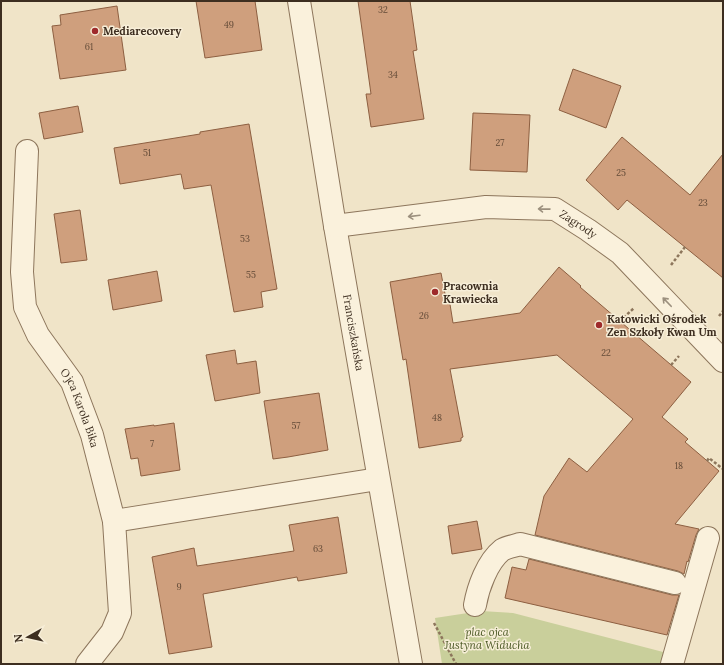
<svg xmlns="http://www.w3.org/2000/svg" width="724" height="665" font-family="Lora,serif">
	<style>
		.green { fill: #c9cf9b }
		.building { fill: #cf9f7d; stroke: #8d5f41 }
		.lines { fill: none; stroke-linecap: round; stroke-linejoin: round }
		.minor-casing { stroke: #8d765c; stroke-width: 24 }
		.path { stroke: #8d765c; stroke-width: 2.5; stroke-dasharray: 3 2; stroke-linecap: butt }
		.minor { stroke: #faf1dc; stroke-width: 22 }
		.oneway { stroke: #9c907e }
		.poi-dot { fill: #9e2a2b; stroke: #f7eed8; stroke-width: 1.5 }
		.labels { text-anchor: middle; stroke-width: 3; stroke-linejoin: round; paint-order: stroke }
		.number-label { font-size: 9px; fill: #624a37 }
		.poi-label { font-size: 11px; font-weight: bold; fill: #3d2e20; stroke: #f7eed8; text-anchor: start }
		.street-label { font-size: 11px; fill: #3d2e20; stroke: #f7eed8 }
		.park-label { font-size: 11px; font-style: italic; fill: #4d5a26; stroke: #f7eed8 }
	</style>
	<rect width="100%" height="100%" fill="#f0e4c8"/>
	<path class="green" d="M 481,611 L 513,613 L 667,653 L 664,664 L 442,664 L 435,618 Z"/>
	<g class="building">
		<path d="M 196,1 L 255,1 L 262,50 L 205,58 Z"/>
		<path d="M 358,1 L 410,1 L 417,50 L 413,51 L 424,119 L 371,127 L 366,94 L 371,94 Z"/>
		<path d="M 117,6 L 126,70 L 60,79 L 52,26 L 61,25 L 60,15 Z"/>
		<path d="M 573,69 L 621,86 L 606,128 L 559,110 Z"/>
		<path d="M 78,106 L 83,132 L 44,139 L 39,113 Z"/>
		<path d="M 473,113 L 530,115 L 527,172 L 470,170 Z"/>
		<path d="M 249,124 L 277,289 L 261,292 L 263,307 L 234,312 L 211,185 L 184,189 L 181,174 L 120,184 L 114,148 L 200,134 L 200,132 Z"/>
		<path d="M 622,137 L 690,195 L 723,154 L 723,278 L 627,200 L 618,210 L 586,180 Z"/>
		<path d="M 80,210 L 87,260 L 61,263 L 54,214 Z"/>
		<path d="M 559,267 L 581,286 L 580,287 L 691,382 L 662,417 L 688,439 L 685,442 L 719,471 L 675,524 L 699,529 L 696,535 L 688,562 L 687,561 L 684,574 L 678,571 L 535,535 L 544,496 L 569,458 L 587,472 L 633,419 L 557,355 L 450,369 L 463,437 L 461,438 L 461,441 L 419,448 L 406,359 L 403,360 L 390,282 L 441,273 L 446,299 L 449,298 L 453,323 L 520,313 Z"/>
		<path d="M 157,271 L 162,301 L 113,310 L 108,280 Z"/>
		<path d="M 235,350 L 237,364 L 256,361 L 260,393 L 215,401 L 206,355 Z"/>
		<path d="M 319,393 L 328,450 L 288,457 L 273,459 L 264,401 Z"/>
		<path d="M 174,423 L 180,470 L 141,476 L 138,458 L 131,459 L 125,429 L 154,425 L 154,426 Z"/>
		<path d="M 338,517 L 347,573 L 298,581 L 297,577 L 203,594 L 212,647 L 169,654 L 152,557 L 194,548 L 197,566 L 294,551 L 289,525 Z"/>
		<path d="M 477,521 L 482,549 L 452,554 L 448,526 Z"/>
		<path d="M 529,559 L 672,595 L 679,595 L 667,635 L 505,598 L 512,567 L 526,570 Z"/>
	</g>
	<g class="lines">
		<g class="minor-casing">
			<g id="minor">
				<path id="s1" d="M 299,1 L 335,226 L 411,664"/>
				<path id="s2" d="M 27,151 L 22,272 L 25,307 L 38,335 L 72,382 L 92,435 L 114,521 L 120,613 L 112,632 L 87,664"/>
				<path id="s3" d="M 335,226 L 486,207 L 555,209 L 588,230 L 620,253 L 723,361"/>
				<path d="M 114,521 L 378,479"/>
				<path d="M 475,605 C 478,588 487,562 502,550 C 507,547 514,546 520,544 L 675,583"/>
				<path d="M 672,664 L 708,538"/>
			</g>
		</g>
		<g class="path">
			<path d="M 671,265 L 685,247"/>
			<path d="M 719,316 L 723,311"/>
			<path d="M 620,321 L 634,308"/>
			<path d="M 671,365 L 679,356"/>
			<path d="M 707,461 L 709,458 L 723,469"/>
			<path d="M 434,623 L 456,664"/>
		</g>
		<use href="#minor" class="minor"/>
	</g>
	<defs><path id="oneway-shaft" d="M-6 0H5M1.5-3L5.5 0L1.5 3" fill="none" stroke-width="1.6" stroke-linecap="round" stroke-linejoin="round"/></defs>
	<g class="oneway">
		<use href="#oneway-shaft" transform="translate(544 209) rotate(-179)"/>
		<use href="#oneway-shaft" transform="translate(414 216) rotate(173)"/>
		<use href="#oneway-shaft" transform="translate(667 302) rotate(-134)"/>
	</g>
	<g class="poi-dot">
		<circle cx="95" cy="31" r="4"/>
		<circle cx="435" cy="292" r="4"/>
		<circle cx="599" cy="325" r="4"/>
	</g>
	<g class="labels">
		<g class="number-label">
			<text x="383" y="13">32</text>
			<text x="229" y="28">49</text>
			<text x="89" y="50">61</text>
			<text x="393" y="78">34</text>
			<text x="500" y="146">27</text>
			<text x="147" y="156">51</text>
			<text x="621" y="176">25</text>
			<text x="703" y="206">23</text>
			<text x="245" y="242">53</text>
			<text x="251" y="278">55</text>
			<text x="424" y="319">26</text>
			<text x="606" y="356">22</text>
			<text x="437" y="421">48</text>
			<text x="296" y="429">57</text>
			<text x="152" y="447">7</text>
			<text x="679" y="469">18</text>
			<text x="318" y="552">63</text>
			<text x="179" y="590">9</text>
		</g>
		<g class="poi-label">
			<text x="103" y="35">Mediarecovery</text>
			<text x="443" y="290">Pracownia<tspan x="443" dy="13">Krawiecka</tspan></text>
			<text x="607" y="323">Katowicki Ośrodek<tspan x="607" dy="13">Zen Szkoły Kwan Um</tspan></text>
		</g>
		<g class="street-label">
			<text dy="4" stroke="none"><textPath href="#s3" startOffset="249">Zagrody</textPath></text>
			<text dy="4" stroke="none"><textPath href="#s1" startOffset="336">Franciszkańska</textPath></text>
			<text dy="4" stroke="none"><textPath href="#s2" startOffset="272">Ojca Karola Bika</textPath></text>
		</g>
		<g class="park-label">
			<text x="487" y="636">plac ojca<tspan x="487" dy="13">Justyna Widucha</tspan></text>
		</g>
	</g>
	<rect width="724" height="665" fill="none" stroke="#3d2e20" stroke-width="4"/>
	<g transform="translate(28 637) rotate(262)" stroke="#f7eed8" stroke-width="3" paint-order="stroke">
	<path d="M0-3L7 15L0 10L-7 15Z" fill="#3d2e20"/>
	<text y="-6" font-size="11" font-weight="bold" text-anchor="middle" fill="#3d2e20">N</text>
	</g>
</svg>
